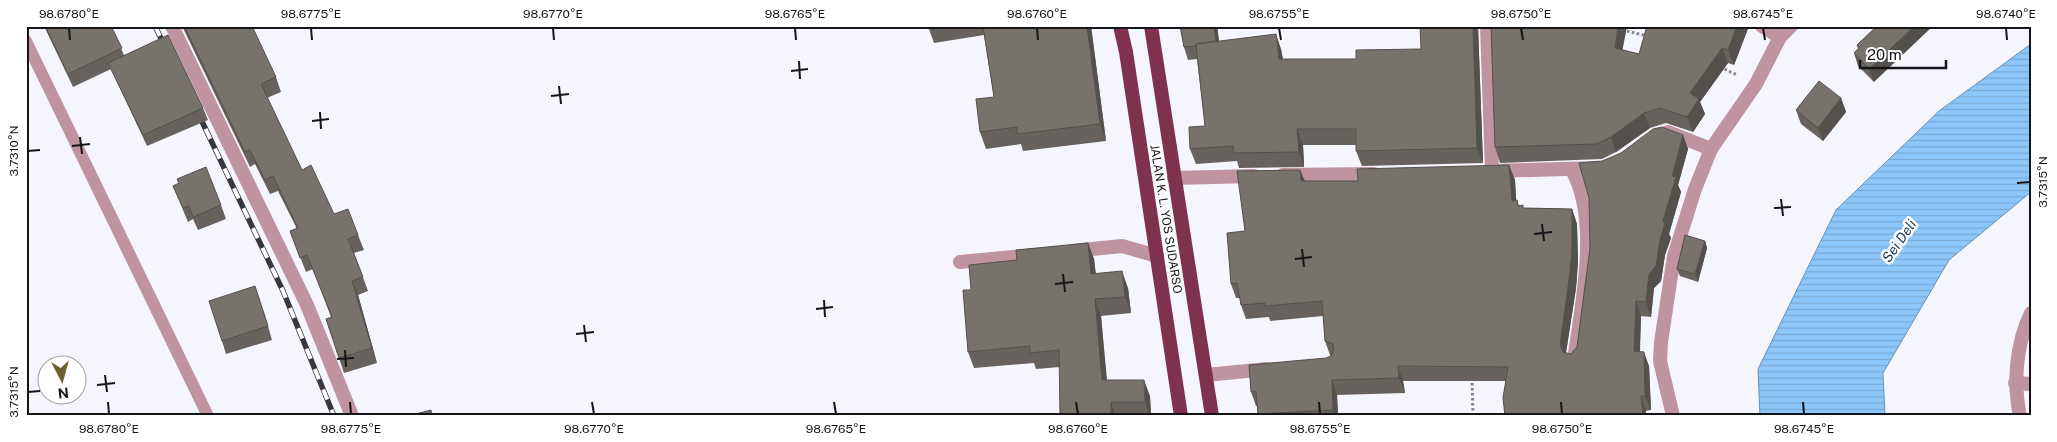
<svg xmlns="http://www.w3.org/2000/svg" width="2057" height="442" font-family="'Public Sans',sans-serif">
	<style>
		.water { fill: url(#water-rules); stroke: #6991b7 }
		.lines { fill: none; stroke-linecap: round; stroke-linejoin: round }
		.path { stroke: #838389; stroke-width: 3; stroke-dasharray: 2.5 2.5; stroke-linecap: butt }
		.service { stroke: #bf94a0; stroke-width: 12 }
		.minor { stroke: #bf94a0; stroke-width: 14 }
		.tertiary { stroke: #bf94a0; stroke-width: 14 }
		.trunk { stroke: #7f324e; stroke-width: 14 }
		.rail-casing { stroke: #38383c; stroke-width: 5.5 }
		.rail { stroke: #fff; stroke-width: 4; stroke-dasharray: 11; stroke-linecap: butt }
		.wall { fill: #67625d }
		.shaded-wall { fill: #54504c }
		.building { fill: #78726c; stroke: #54504c }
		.ticks { fill: none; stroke: #151518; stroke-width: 2 }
		.labels { text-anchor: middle; stroke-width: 5; stroke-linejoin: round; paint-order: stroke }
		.street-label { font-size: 12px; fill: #151518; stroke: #fff }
		.water-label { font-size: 14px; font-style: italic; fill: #173650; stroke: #fff }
		.neatline { fill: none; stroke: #151518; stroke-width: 2 }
		.ticks-label { font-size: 12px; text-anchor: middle; fill: #151518 }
	</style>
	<defs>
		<pattern id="water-rules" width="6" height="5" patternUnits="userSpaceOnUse" patternTransform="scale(1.25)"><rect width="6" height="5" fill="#8dc6fb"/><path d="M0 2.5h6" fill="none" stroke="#79a9d6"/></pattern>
	</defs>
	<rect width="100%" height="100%" fill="#f5f5fe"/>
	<path class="water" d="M 2031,44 L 2031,192 L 1949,260 L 1883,373 L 1885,416 L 1760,416 L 1758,369 L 1836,210 L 1939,111 Z"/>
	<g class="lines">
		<g class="path">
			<path d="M 1627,31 L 1647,36"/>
			<path d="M 1720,67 L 1737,75"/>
			<path d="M 1472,378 L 1473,416"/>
		</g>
		<path class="service" d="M 26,41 L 208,416"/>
		<g class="minor">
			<path d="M 172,26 L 307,305 L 352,416"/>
			<path d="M 1487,26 L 1492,171"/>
			<path d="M 1762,26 L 1780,37"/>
			<path d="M 1668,132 L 1711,149"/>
			<path d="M 1572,170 C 1600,220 1582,304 1574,360"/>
			<path d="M 1493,171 L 1599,168"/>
			<path d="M 1283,175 L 1374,174"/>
			<path d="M 1174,178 L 1254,176"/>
			<path d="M 1072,251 L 1122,246 L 1157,256"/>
			<path d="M 960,262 L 1035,255"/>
			<path d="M 1206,375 L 1267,369"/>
			<path d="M 2015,383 L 2031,384"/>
			<path d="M 1673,416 L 1660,361 L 1661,342 L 1674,256 L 1695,189 L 1711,149 L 1756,84 L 1780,37 L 1791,26"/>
		</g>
		<path class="tertiary" d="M 2020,416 C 2013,383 2016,344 2031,313"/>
		<g class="trunk">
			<path d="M 1120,26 L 1126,52 L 1181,416"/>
			<path d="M 1151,26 L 1212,416"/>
		</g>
		<g class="rail-casing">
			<g id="rail">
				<path d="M 155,26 L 167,51"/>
				<path d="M 196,109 L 283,291 L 334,416"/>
			</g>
		</g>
		<use href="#rail" class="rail"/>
	</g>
	<g class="wall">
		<path d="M 44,26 L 111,26 L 124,55 L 203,108 L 208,120 L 147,146 L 111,69 L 73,87 Z"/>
		<path d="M 182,26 L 248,26 L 276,77 L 281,92 L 267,98 L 302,170 L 334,214 L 358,235 L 364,250 L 354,253 L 368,291 L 358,295 L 377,363 L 344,373 L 339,358 L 331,317 L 313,269 L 306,272 L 290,231 L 297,229 L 278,191 L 270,194 L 255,164 L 250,167 Z"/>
		<path d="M 928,26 L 1091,26 L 1106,141 L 1023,151 L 1021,144 L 986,149 L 980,132 L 994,97 L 984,35 L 934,43 Z"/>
		<path d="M 1180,26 L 1217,26 L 1219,41 L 1281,49 L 1283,59 L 1356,59 L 1421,49 L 1478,26 L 1483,163 L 1362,166 L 1356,151 L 1356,145 L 1303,145 L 1304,167 L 1239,168 L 1237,161 L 1196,164 L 1190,149 L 1205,126 L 1197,59 L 1188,60 L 1184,47 Z"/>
		<path d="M 1491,26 L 1627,26 L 1622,50 L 1639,54 L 1647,26 L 1749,26 L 1734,65 L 1728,63 L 1700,102 L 1705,114 L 1693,132 L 1666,123 L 1650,128 L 1616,152 L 1602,159 L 1500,163 L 1495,147 Z"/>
		<path d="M 1877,26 L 1874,82 L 1858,66 L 1854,53 L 1858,49 L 1857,45 Z"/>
		<path d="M 1841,98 L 1846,112 L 1823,141 L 1801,124 L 1796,110 Z"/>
		<path d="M 1683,135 L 1688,149 L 1678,185 L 1681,192 L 1669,234 L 1671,238 L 1665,255 L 1661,281 L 1654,288 L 1651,317 L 1641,316 L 1640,352 L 1649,366 L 1651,410 L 1646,411 L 1506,381 L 1403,381 L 1405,393 L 1337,395 L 1338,416 L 1258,416 L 1257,406 L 1256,406 L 1251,392 L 1331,356 L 1330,355 L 1325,341 L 1323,316 L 1270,321 L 1269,317 L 1246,319 L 1241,305 L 1240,298 L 1236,298 L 1231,284 L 1245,231 L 1300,170 L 1305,181 L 1358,181 L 1509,165 L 1515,180 L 1516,200 L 1517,200 L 1519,206 L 1524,208 L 1572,209 L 1577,224 L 1578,262 L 1576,288 L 1566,353 L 1571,354 L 1577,347 L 1602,161 Z"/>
		<path d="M 173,186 L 221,205 L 226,219 L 198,230 L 193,219 L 188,222 Z"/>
		<path d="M 1705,241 L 1707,248 L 1698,282 L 1680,276 L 1677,269 Z"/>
		<path d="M 1088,243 L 1094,259 L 1096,274 L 1128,288 L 1131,313 L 1101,316 L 1107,380 L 1150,396 L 1151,416 L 1060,416 L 1060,367 L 1036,369 L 1034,363 L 974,368 L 968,352 L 971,290 L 1017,260 Z"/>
		<path d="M 255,286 L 272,340 L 226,354 L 222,341 Z"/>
	</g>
	<g class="shaded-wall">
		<path d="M 1087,26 L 1091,26 L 1106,141 L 1100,124 Z"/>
		<path d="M 1214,26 L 1217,26 L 1221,55 L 1216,43 Z"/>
		<path d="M 1473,26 L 1478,26 L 1483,163 L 1477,148 Z"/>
		<path d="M 1618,26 L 1627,26 L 1620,63 L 1615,48 Z"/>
		<path d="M 1737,26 L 1749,26 L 1734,65 L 1728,50 Z"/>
		<path d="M 1914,26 L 1933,26 L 1874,82 L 1869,69 Z"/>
		<path d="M 1276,34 L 1281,49 L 1285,74 L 1279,59 Z"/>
		<path d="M 1722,48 L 1728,63 L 1700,102 L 1705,114 L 1693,132 L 1687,117 L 1690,93 Z"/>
		<path d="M 1841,98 L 1846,112 L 1823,141 L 1818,128 Z"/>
		<path d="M 1644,113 L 1650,128 L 1616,152 L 1611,137 Z"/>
		<path d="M 1297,129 L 1303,145 L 1304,167 L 1299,152 Z"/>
		<path d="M 1683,135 L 1688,149 L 1678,185 L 1681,192 L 1669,234 L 1671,238 L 1665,255 L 1661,281 L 1654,288 L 1651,317 L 1646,302 L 1649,274 L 1663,221 L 1672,176 Z"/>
		<path d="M 1509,165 L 1515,180 L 1517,215 L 1512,201 Z"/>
		<path d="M 1300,170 L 1306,184 L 1301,181 Z"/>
		<path d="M 1572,209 L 1577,224 L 1578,262 L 1576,288 L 1565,359 L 1560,345 Z"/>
		<path d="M 1705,241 L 1707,248 L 1698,282 L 1695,274 Z"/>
		<path d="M 1088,243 L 1094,259 L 1097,291 L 1091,274 Z"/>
		<path d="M 1122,271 L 1128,288 L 1131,313 L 1125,297 Z"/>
		<path d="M 352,281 L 358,295 L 377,363 L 372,348 Z"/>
		<path d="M 255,286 L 259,299 L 272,340 L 268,326 Z"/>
		<path d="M 1095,299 L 1101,316 L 1108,397 L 1102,380 Z"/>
		<path d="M 1636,301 L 1641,316 L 1639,366 L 1634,351 Z"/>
		<path d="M 1644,352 L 1649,366 L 1651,410 L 1645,396 Z"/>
		<path d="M 1398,366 L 1403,381 L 1405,393 L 1399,378 Z"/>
		<path d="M 1144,380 L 1150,396 L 1151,416 L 1150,416 L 1145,402 Z"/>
		<path d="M 1332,380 L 1337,395 L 1338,416 L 1335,416 L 1333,410 Z"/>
		<path d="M 1641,396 L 1646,411 L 1646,416 L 1643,416 Z"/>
		<path d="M 1111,402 L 1115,416 L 1111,416 Z"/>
	</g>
	<g class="building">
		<path d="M 45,26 L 111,26 L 122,48 L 68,74 Z"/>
		<path d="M 184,26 L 248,26 L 249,27 L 252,26 L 276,77 L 261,84 L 302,170 L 311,165 L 334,214 L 348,209 L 358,235 L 348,239 L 363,277 L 352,281 L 372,348 L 339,358 L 326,319 L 332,317 L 307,255 L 300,258 L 290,231 L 298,228 L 273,176 L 265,180 L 250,150 L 245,152 Z"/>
		<path d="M 983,26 L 1087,26 L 1100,124 L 1017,134 L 1017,127 L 980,132 L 976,99 L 994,97 Z"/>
		<path d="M 1180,26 L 1214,26 L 1216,41 L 1196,44 L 1196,46 L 1184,47 Z"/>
		<path d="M 1420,26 L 1473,26 L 1477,148 L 1356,151 L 1356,129 L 1297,129 L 1299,152 L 1234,153 L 1233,146 L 1190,149 L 1189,127 L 1205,126 L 1196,44 L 1276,34 L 1279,59 L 1356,59 L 1356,50 L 1421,49 Z"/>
		<path d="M 1491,26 L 1618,26 L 1615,48 L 1639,54 L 1647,26 L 1737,26 L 1728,50 L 1722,48 L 1690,93 L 1699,99 L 1687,117 L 1660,108 L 1644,113 L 1611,137 L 1596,144 L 1495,147 Z"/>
		<path d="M 1877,26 L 1914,26 L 1869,69 L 1854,53 L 1859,48 L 1857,45 Z"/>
		<path d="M 168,35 L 203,108 L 143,135 L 108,63 Z"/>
		<path d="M 1819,81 L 1841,98 L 1818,128 L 1796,110 Z"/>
		<path d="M 1662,127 L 1683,135 L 1672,176 L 1676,177 L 1663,221 L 1665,223 L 1660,240 L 1656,266 L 1649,274 L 1646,302 L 1636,301 L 1634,351 L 1644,352 L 1645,396 L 1641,396 L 1643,416 L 1505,416 L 1503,398 L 1508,367 L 1398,366 L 1399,378 L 1332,380 L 1333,410 L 1258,414 L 1256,391 L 1251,392 L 1249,365 L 1326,358 L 1331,356 L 1334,349 L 1333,344 L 1325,341 L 1322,301 L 1265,306 L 1265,303 L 1241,305 L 1237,283 L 1231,284 L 1227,233 L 1245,231 L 1237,171 L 1300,170 L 1301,181 L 1358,181 L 1357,169 L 1509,165 L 1512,201 L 1517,200 L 1518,206 L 1523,205 L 1523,208 L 1572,209 L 1572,248 L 1570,273 L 1560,345 L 1563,352 L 1571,354 L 1577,347 L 1590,248 L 1589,198 L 1579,163 L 1602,161 L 1621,153 L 1653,129 Z"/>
		<path d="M 206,167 L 221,205 L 193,217 L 189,206 L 183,208 L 173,186 L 179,183 L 177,179 Z"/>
		<path d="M 1685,235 L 1705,241 L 1695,274 L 1677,269 Z"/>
		<path d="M 1088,243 L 1091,274 L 1122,271 L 1125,297 L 1095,299 L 1102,380 L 1144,380 L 1145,402 L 1111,402 L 1111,416 L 1060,416 L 1059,350 L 1030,353 L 1030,346 L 968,352 L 963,290 L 971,290 L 969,265 L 1017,260 L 1016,250 Z"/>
		<path d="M 255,286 L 268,326 L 222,341 L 209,301 Z"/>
		<path d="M 431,410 L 432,416 L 408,416 Z"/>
	</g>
	<path class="ticks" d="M 69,28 L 70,40M 311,28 L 312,40M 553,28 L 554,40M 795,28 L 796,40M 1037,28 L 1038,40M 1279,28 L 1281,40M 1521,28 L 1523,40M 1763,28 L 1765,40M 2006,28 L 2007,40M 799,61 L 800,79M 791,71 L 808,69M 559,86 L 561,104M 551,96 L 569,94M 320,112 L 321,129M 312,121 L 329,119M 80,137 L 82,154M 72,146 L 90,144M 28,151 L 40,150M 2017,183 L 2030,182M 1781,199 L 1783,216M 1774,208 L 1791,207M 1542,224 L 1544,241M 1534,234 L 1552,232M 1302,249 L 1304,267M 1295,259 L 1312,257M 1063,274 L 1065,292M 1055,284 L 1073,282M 824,300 L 825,317M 816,309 L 833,307M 584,325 L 586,342M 576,334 L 594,332M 345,350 L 346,367M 337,359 L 354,358M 105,375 L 107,392M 97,385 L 115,383M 28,392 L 40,391M 108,402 L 109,414M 350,402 L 351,414M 592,402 L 594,414M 834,402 L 836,414M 1076,402 L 1078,414M 1319,402 L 1320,414M 1561,402 L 1562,414M 1803,402 L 1804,414"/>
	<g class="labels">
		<g class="street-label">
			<text transform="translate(1166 219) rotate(81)" y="4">JALAN K. L. YOS SUDARSO</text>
		</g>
		<g class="water-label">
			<text transform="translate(1899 241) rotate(-55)" y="5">Sei Deli</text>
		</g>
	</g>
	<rect width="2057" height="442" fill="none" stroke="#ffffff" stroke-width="55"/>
	<g transform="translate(62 380) rotate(174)"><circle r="24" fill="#ffffff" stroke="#a1a1a3"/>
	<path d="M0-4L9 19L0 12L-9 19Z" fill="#6b6431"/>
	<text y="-8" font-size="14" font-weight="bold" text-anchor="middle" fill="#151518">N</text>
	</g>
	<path d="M1860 60v8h86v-8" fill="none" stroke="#151518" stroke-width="2.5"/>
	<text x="1867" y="60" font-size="15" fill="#151518" stroke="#ffffff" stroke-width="4" paint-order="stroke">20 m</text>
	<rect x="28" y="28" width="2002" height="386" class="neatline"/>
	<g class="ticks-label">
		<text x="69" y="18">98.6780°E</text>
		<text x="311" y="18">98.6775°E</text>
		<text x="553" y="18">98.6770°E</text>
		<text x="795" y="18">98.6765°E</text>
		<text x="1037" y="18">98.6760°E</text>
		<text x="1279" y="18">98.6755°E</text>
		<text x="1521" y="18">98.6750°E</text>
		<text x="1763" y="18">98.6745°E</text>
		<text x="2006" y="18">98.6740°E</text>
		<text transform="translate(14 151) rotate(-90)" y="4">3.7310°N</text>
		<text transform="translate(2043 182) rotate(-90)" y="4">3.7315°N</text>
		<text transform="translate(14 392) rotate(-90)" y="4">3.7315°N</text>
		<text x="109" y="433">98.6780°E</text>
		<text x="351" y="433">98.6775°E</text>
		<text x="594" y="433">98.6770°E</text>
		<text x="836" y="433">98.6765°E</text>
		<text x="1078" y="433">98.6760°E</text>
		<text x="1320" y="433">98.6755°E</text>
		<text x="1562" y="433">98.6750°E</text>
		<text x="1804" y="433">98.6745°E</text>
	</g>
</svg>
